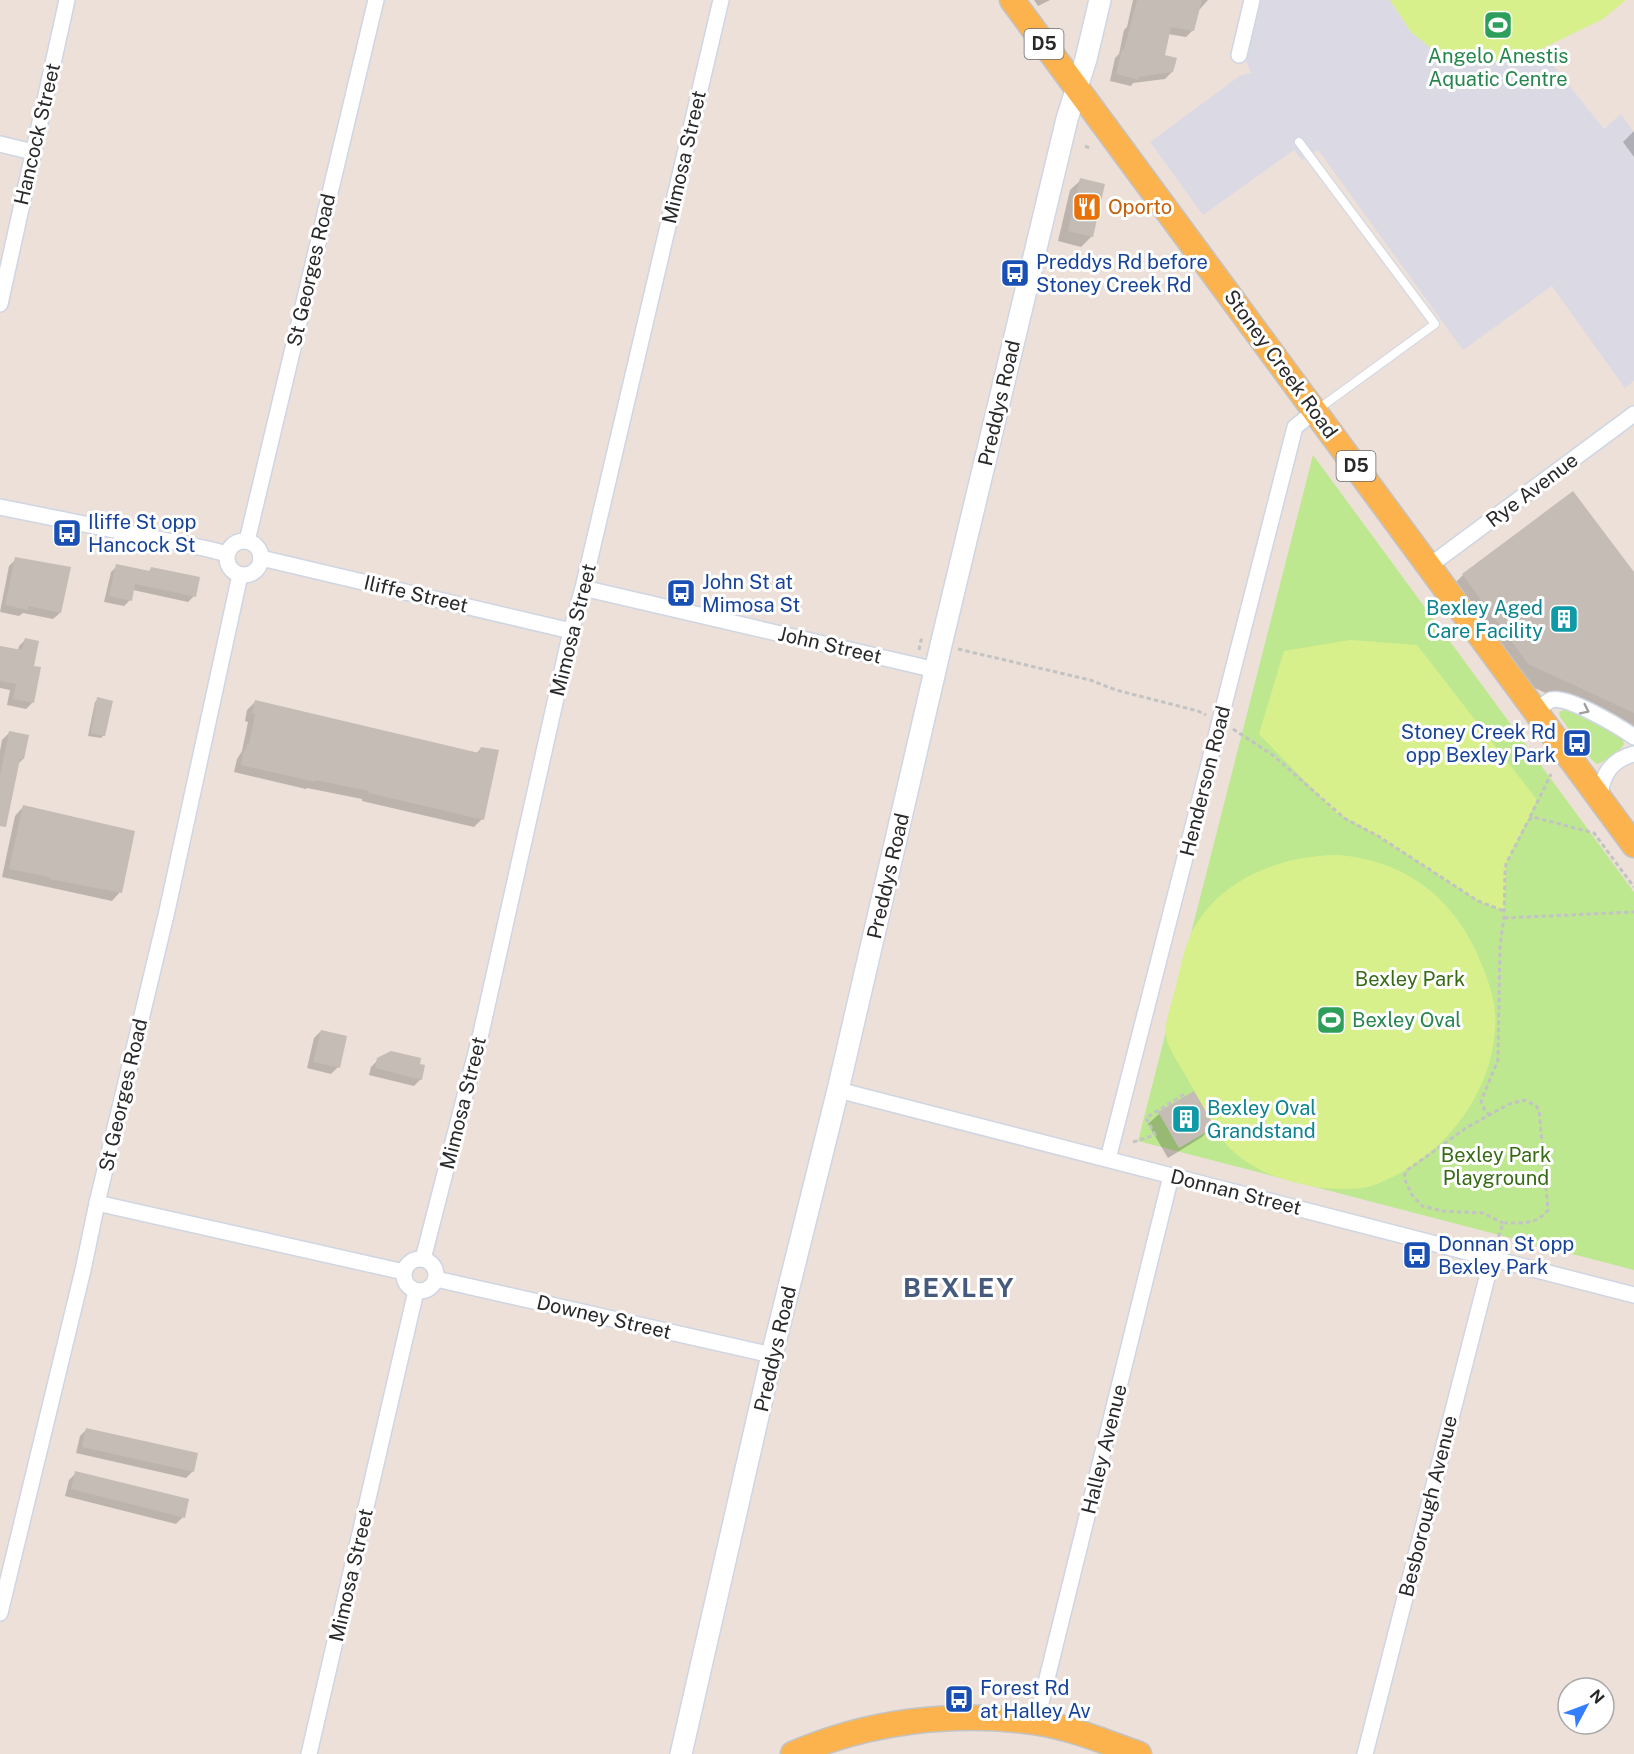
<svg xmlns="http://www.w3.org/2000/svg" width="1634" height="1754" font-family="'Public Sans',sans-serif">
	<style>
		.industrial { fill: #dbdae4 }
		.green { fill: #bee890 }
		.pitch { fill: #d8f08b }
		.shadow { fill: #0003 }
		.building { fill: #c4bcb5 }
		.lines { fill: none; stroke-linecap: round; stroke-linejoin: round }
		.lane-casing { stroke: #ced6e3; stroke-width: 10 }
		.street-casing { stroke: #ced6e3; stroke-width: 18 }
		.secondary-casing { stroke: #ced6e3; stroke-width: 24 }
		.primary-casing { stroke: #c3c3c3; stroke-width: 27 }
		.path { stroke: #c3c3c3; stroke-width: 3; stroke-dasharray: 4.5 3; stroke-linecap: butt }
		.lane { stroke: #fff; stroke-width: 8 }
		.street { stroke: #fff; stroke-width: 15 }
		.secondary { stroke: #fff; stroke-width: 21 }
		.primary { stroke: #fcb34e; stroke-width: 24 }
		.oneway { stroke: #9f9f9f }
		.labels { text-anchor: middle; stroke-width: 6; stroke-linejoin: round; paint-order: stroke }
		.shield { fill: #fff; stroke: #696969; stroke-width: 1.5 }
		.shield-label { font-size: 18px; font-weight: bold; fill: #292929 }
		.leisure-label { font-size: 20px; fill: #27864d; stroke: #fff }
		.street-label { font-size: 20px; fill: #292929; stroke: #fff }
		.food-label { font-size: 20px; fill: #c56008; stroke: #fff; text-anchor: start }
		.transit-label { font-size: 20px; fill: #164399; stroke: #fff; text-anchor: start }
		.culture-label { font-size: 20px; fill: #0d838f; stroke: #fff; text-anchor: end }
		.park-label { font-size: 20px; fill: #366b14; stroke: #fff }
		.district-label { font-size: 26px; font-weight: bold; letter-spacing: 1.5px; fill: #465a7d; stroke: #fff }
	</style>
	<rect width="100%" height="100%" fill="#ece0d9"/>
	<path class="industrial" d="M 1261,0 L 1390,0 L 1411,32 L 1514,62 L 1540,49 L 1604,129 L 1621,114 L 1634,132 L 1634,381 L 1625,388 L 1552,286 L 1463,350 L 1318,150 L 1302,160 L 1294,150 L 1203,215 L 1150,142 L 1241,75 L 1251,73 L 1246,61 Z"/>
	<g class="green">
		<path d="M 1313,455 L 1634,892 L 1634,1270 L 1138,1141 Z"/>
		<path d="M 1566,709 L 1622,737 L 1624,744 C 1618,754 1608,760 1597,764 L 1591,759 L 1560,717 L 1559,712 Z"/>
	</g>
	<g class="pitch">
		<path d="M 1390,0 L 1626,0 L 1603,19 L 1514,62 L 1446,60 L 1411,32 Z"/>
		<path d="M 1350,640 L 1417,645 L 1537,800 L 1506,864 L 1504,911 L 1478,901 L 1378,836 L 1335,812 L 1259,734 L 1284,651 Z"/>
		<path d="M 1336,855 C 1409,860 1459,902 1484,970 C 1491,989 1497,1008 1495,1028 C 1491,1098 1440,1161 1374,1185 C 1356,1191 1335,1189 1316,1187 C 1284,1182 1250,1170 1227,1145 C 1217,1134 1210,1120 1203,1107 C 1194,1089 1184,1073 1174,1056 L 1168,1044 L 1165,1031 C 1167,1016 1172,1001 1176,986 C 1181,966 1184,946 1194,928 C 1222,878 1281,856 1336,855 Z"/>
	</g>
	<g class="shadow">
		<path d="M 1034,0 L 1050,0 L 1038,6 Z"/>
		<path d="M 1133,0 L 1208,0 L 1200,9 L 1198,9 L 1193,30 L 1186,37 L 1168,34 L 1163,57 L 1172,72 L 1165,79 L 1133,83 L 1131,86 L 1110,81 L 1115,58 L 1119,54 L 1124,30 L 1127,27 Z"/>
		<path d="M 1634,131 L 1634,157 L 1623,142 Z"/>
		<path d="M 1081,180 L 1092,236 L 1081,247 L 1058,241 L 1070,190 Z"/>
		<path d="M 1573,493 L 1634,575 L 1634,734 L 1513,678 L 1448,590 L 1463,575 Z"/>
		<path d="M 16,559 L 60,613 L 53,619 L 23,613 L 19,616 L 0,612 L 9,566 Z"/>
		<path d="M 117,566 L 148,572 L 151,569 L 194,596 L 188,602 L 133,590 L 130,600 L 124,606 L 104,602 L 111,572 Z"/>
		<path d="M 25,640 L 32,667 L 39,669 L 32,703 L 26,709 L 7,705 L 10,690 L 0,688 L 0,647 L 18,651 L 19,646 Z"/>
		<path d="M 98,699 L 104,735 L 101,738 L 88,736 L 95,702 Z"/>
		<path d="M 255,702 L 476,754 L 481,748 L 482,819 L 474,827 L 362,801 L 362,799 L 307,788 L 306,789 L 234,772 L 237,759 L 242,751 L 248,722 L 245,721 L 247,710 Z"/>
		<path d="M 9,733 L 23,759 L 18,764 L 0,811 L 0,751 L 2,740 Z"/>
		<path d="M 23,807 L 120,892 L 112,901 L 2,877 L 15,816 Z"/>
		<path d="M 321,1031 L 338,1067 L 331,1074 L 307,1068 L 314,1038 Z"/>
		<path d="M 378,1060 L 418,1065 L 421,1079 L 414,1086 L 369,1075 L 371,1067 Z"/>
		<path d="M 1159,1114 L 1213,1126 L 1202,1137 L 1168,1158 L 1148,1124 Z"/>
		<path d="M 87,1429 L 193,1471 L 186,1478 L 76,1453 L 80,1436 Z"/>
		<path d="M 76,1473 L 183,1517 L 176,1524 L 65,1496 L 69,1480 Z"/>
	</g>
	<g class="building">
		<path d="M 1137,0 L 1202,0 L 1194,31 L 1171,27 L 1165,55 L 1177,58 L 1173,72 L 1139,77 L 1139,80 L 1116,74 L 1122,49 L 1124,50 Z"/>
		<path d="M 1080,178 L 1105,184 L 1093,237 L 1068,231 Z"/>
		<path d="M 1573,491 L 1634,572 L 1634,713 L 1528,664 L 1462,574 Z"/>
		<path d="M 15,557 L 71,567 L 61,613 L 28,606 L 28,610 L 5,605 Z"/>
		<path d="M 116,564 L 150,571 L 151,567 L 200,577 L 196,597 L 135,584 L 132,601 L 109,596 Z"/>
		<path d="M 25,638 L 39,641 L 34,666 L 41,667 L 34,703 L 13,699 L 16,684 L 0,681 L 0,646 L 22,650 Z"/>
		<path d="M 97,697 L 113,701 L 105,736 L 91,733 Z"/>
		<path d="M 255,700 L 479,753 L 481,747 L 499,750 L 484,820 L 369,793 L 369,791 L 315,780 L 315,782 L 241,765 L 244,749 L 246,750 L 247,744 L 249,744 L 255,714 L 252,713 Z"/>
		<path d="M 9,731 L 29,735 L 24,759 L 20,759 L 6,827 L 0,826 L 0,775 Z"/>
		<path d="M 23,805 L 135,831 L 122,893 L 49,879 L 49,877 L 9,869 Z"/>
		<path d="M 321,1030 L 347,1036 L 340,1068 L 313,1062 Z"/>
		<path d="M 391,1051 L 421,1058 L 420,1064 L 425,1065 L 422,1080 L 375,1068 L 377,1058 Z"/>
		<path d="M 1194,1091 L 1215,1127 L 1179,1148 L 1158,1112 Z"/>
		<path d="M 86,1428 L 198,1453 L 194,1472 L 82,1447 Z"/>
		<path d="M 75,1471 L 189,1499 L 185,1518 L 71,1489 Z"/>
	</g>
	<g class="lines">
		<g class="lane-casing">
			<path id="lane" d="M 1299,142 L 1435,324 L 1317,410"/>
		</g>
		<g class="street-casing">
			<g id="street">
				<path d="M 1239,55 L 1252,0"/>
				<path d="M 0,144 L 33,152"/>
				<path d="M 0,304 L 67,0"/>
				<path d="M 0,507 L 208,549 L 227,554"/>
				<circle cx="244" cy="558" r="17"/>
				<path d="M 247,541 L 376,0"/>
				<path d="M 261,558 L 571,631"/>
				<path d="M 1429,566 L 1634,414"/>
				<path d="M 583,588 L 936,670"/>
				<path d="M 1535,711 C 1540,708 1546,702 1551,700 C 1567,695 1620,727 1634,737"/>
				<path d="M 1602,800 C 1598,778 1612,759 1634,754"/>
				<path d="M 838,1090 L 1634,1295"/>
				<path d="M 1108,1159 L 1295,427 L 1315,411"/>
				<path d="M 97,1203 L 404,1272"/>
				<circle cx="420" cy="1275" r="16"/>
				<path d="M 423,1259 L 481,1033 L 571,631 L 583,588 L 721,0"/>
				<path d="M 436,1279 L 772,1355"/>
				<path d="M 0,1613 L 83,1270 L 97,1203 L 167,911 L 240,575"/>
				<path d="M 1036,1723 L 1171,1176"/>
				<path d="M 309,1754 L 416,1291"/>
				<path d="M 1365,1754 L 1492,1258"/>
			</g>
		</g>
		<g class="secondary-casing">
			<path id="secondary" d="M 681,1754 L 772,1355 L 838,1090 L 941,645 L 1067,119 L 1086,59 L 1100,0"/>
		</g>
		<g class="primary-casing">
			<g id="primary">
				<path d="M 1012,0 L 1634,845"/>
				<path d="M 793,1754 C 869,1721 953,1711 1034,1722 C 1070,1727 1105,1742 1139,1754"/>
			</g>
		</g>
		<g class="path">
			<path d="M 1085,146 L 1092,149"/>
			<path d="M 958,649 L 1090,680 L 1116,690 L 1198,711 L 1206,715"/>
			<path d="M 919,650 L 921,640 L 925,641"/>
			<path d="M 1233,729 L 1274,756 L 1344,818 L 1378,836 L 1478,901 L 1504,911"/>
			<path d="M 1530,817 L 1551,774"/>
			<path d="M 1504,918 L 1634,912"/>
			<path d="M 1490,1116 L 1484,1109 L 1481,1101 L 1498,1060 L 1500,945 L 1504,918 L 1505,873 L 1506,864 L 1528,821 L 1533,817 L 1594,833 L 1634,887"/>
			<path d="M 1133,1142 L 1155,1135 L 1146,1118 L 1186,1093"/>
			<path d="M 1496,1244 L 1503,1223 C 1521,1223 1536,1225 1548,1210 L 1539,1110 L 1536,1106 L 1525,1100 L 1509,1104 L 1466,1128 L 1406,1171 L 1404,1178 L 1412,1195 L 1422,1206 L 1443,1211 L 1483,1213 L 1503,1223"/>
		</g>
		<use href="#lane" class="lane"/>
		<use href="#street" class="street"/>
		<use href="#secondary" class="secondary"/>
		<use href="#primary" class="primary"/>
	</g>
	<defs><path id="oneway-chevron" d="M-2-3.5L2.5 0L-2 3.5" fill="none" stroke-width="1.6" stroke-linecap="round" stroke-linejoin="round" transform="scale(1.5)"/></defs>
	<use class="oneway" href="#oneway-chevron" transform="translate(1585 710) rotate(26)"/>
	<defs>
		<g id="stadium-square" transform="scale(1.5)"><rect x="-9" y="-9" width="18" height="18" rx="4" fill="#2e9e5b" stroke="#fff"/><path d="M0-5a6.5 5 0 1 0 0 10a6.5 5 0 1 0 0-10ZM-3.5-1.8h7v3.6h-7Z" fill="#fff"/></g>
		<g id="restaurant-square" transform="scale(1.5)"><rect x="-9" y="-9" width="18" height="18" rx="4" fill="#e8710a" stroke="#fff"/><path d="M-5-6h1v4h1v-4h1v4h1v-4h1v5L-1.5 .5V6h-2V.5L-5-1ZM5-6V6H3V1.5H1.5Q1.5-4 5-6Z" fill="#fff"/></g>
		<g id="bus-square" transform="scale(1.5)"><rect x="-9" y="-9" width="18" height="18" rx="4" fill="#1a4fb4" stroke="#fff"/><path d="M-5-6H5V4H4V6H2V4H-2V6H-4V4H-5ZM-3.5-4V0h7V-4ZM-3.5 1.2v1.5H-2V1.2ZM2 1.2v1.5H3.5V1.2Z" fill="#fff"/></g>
		<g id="building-square" transform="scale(1.5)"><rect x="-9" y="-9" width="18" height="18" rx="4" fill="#0f9aa8" stroke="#fff"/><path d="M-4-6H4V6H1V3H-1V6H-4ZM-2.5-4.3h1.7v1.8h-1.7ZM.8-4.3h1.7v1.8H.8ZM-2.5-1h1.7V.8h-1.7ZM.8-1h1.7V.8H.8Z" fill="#fff"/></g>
	</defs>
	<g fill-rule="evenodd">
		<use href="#stadium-square" x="1498" y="25"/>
		<use href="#restaurant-square" x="1087" y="207"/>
		<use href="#bus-square" x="1015" y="273"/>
		<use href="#bus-square" x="67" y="533"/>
		<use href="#bus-square" x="681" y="593"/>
		<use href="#building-square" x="1564" y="619"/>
		<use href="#bus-square" x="1577" y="743"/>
		<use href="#stadium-square" x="1331" y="1020"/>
		<use href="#building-square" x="1186" y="1119"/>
		<use href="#bus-square" x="1417" y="1255"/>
		<use href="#bus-square" x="959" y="1699"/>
	</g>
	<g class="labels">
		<g class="shield">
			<rect x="1024.5" y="29" width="39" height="30" rx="4.5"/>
			<rect x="1336.5" y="451" width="39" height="30" rx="4.5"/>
		</g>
		<g class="shield-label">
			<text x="1044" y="50">D5</text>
			<text x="1356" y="472">D5</text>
		</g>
		<g class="leisure-label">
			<text x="1498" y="63">Angelo Anestis<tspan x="1498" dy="23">Aquatic Centre</tspan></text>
			<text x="1352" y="1027" text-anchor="start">Bexley Oval</text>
		</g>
		<g class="street-label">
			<text transform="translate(37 134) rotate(-77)" y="7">Hancock Street</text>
			<text transform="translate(684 157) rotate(-77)" y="7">Mimosa Street</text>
			<text transform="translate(311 270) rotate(-77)" y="7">St Georges Road</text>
			<text transform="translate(1281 364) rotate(54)" y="7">Stoney Creek Road</text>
			<text transform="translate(999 403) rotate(-77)" y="7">Preddys Road</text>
			<text transform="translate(1532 490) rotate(-37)" y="7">Rye Avenue</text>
			<text transform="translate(416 594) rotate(13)" y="7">Iliffe Street</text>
			<text transform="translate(573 630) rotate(-76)" y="7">Mimosa Street</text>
			<text transform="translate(830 645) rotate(13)" y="7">John Street</text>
			<text transform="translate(1205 781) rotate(-76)" y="7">Henderson Road</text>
			<text transform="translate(888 876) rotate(-77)" y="7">Preddys Road</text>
			<text transform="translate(123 1095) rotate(-77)" y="7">St Georges Road</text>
			<text transform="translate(463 1103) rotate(-76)" y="7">Mimosa Street</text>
			<text transform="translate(1236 1192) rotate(14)" y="7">Donnan Street</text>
			<text transform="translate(604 1317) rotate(13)" y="7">Downey Street</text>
			<text transform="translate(775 1349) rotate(-77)" y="7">Preddys Road</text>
			<text transform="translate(1104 1449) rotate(-76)" y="7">Halley Avenue</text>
			<text transform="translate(1428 1506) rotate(-76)" y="7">Besborough Avenue</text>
			<text transform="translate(351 1575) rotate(-77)" y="7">Mimosa Street</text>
		</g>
		<g class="food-label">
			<text x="1108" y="214">Oporto</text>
		</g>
		<g class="transit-label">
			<text x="1036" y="269">Preddys Rd before<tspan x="1036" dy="23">Stoney Creek Rd</tspan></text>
			<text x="88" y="529">Iliffe St opp<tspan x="88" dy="23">Hancock St</tspan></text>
			<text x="702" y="589">John St at<tspan x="702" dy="23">Mimosa St</tspan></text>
			<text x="1556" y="739" text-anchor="end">Stoney Creek Rd<tspan x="1556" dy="23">opp Bexley Park</tspan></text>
			<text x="1438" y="1251">Donnan St opp<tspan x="1438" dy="23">Bexley Park</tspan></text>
			<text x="980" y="1695">Forest Rd<tspan x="980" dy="23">at Halley Av</tspan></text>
		</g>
		<g class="culture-label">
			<text x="1543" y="615">Bexley Aged<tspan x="1543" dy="23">Care Facility</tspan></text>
			<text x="1207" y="1115" text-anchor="start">Bexley Oval<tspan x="1207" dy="23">Grandstand</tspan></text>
		</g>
		<g class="park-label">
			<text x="1410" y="986">Bexley Park</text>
			<text x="1496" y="1162">Bexley Park<tspan x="1496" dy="23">Playground</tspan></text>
		</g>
		<g class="district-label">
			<text x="959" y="1297">BEXLEY</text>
		</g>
	</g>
	<g transform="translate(1586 1706) rotate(49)"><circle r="28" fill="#ffffff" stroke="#a9a9a9" stroke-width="1.5"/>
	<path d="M0-4.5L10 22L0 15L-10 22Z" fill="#337fff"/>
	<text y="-9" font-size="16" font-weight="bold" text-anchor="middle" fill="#292929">N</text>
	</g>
</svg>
